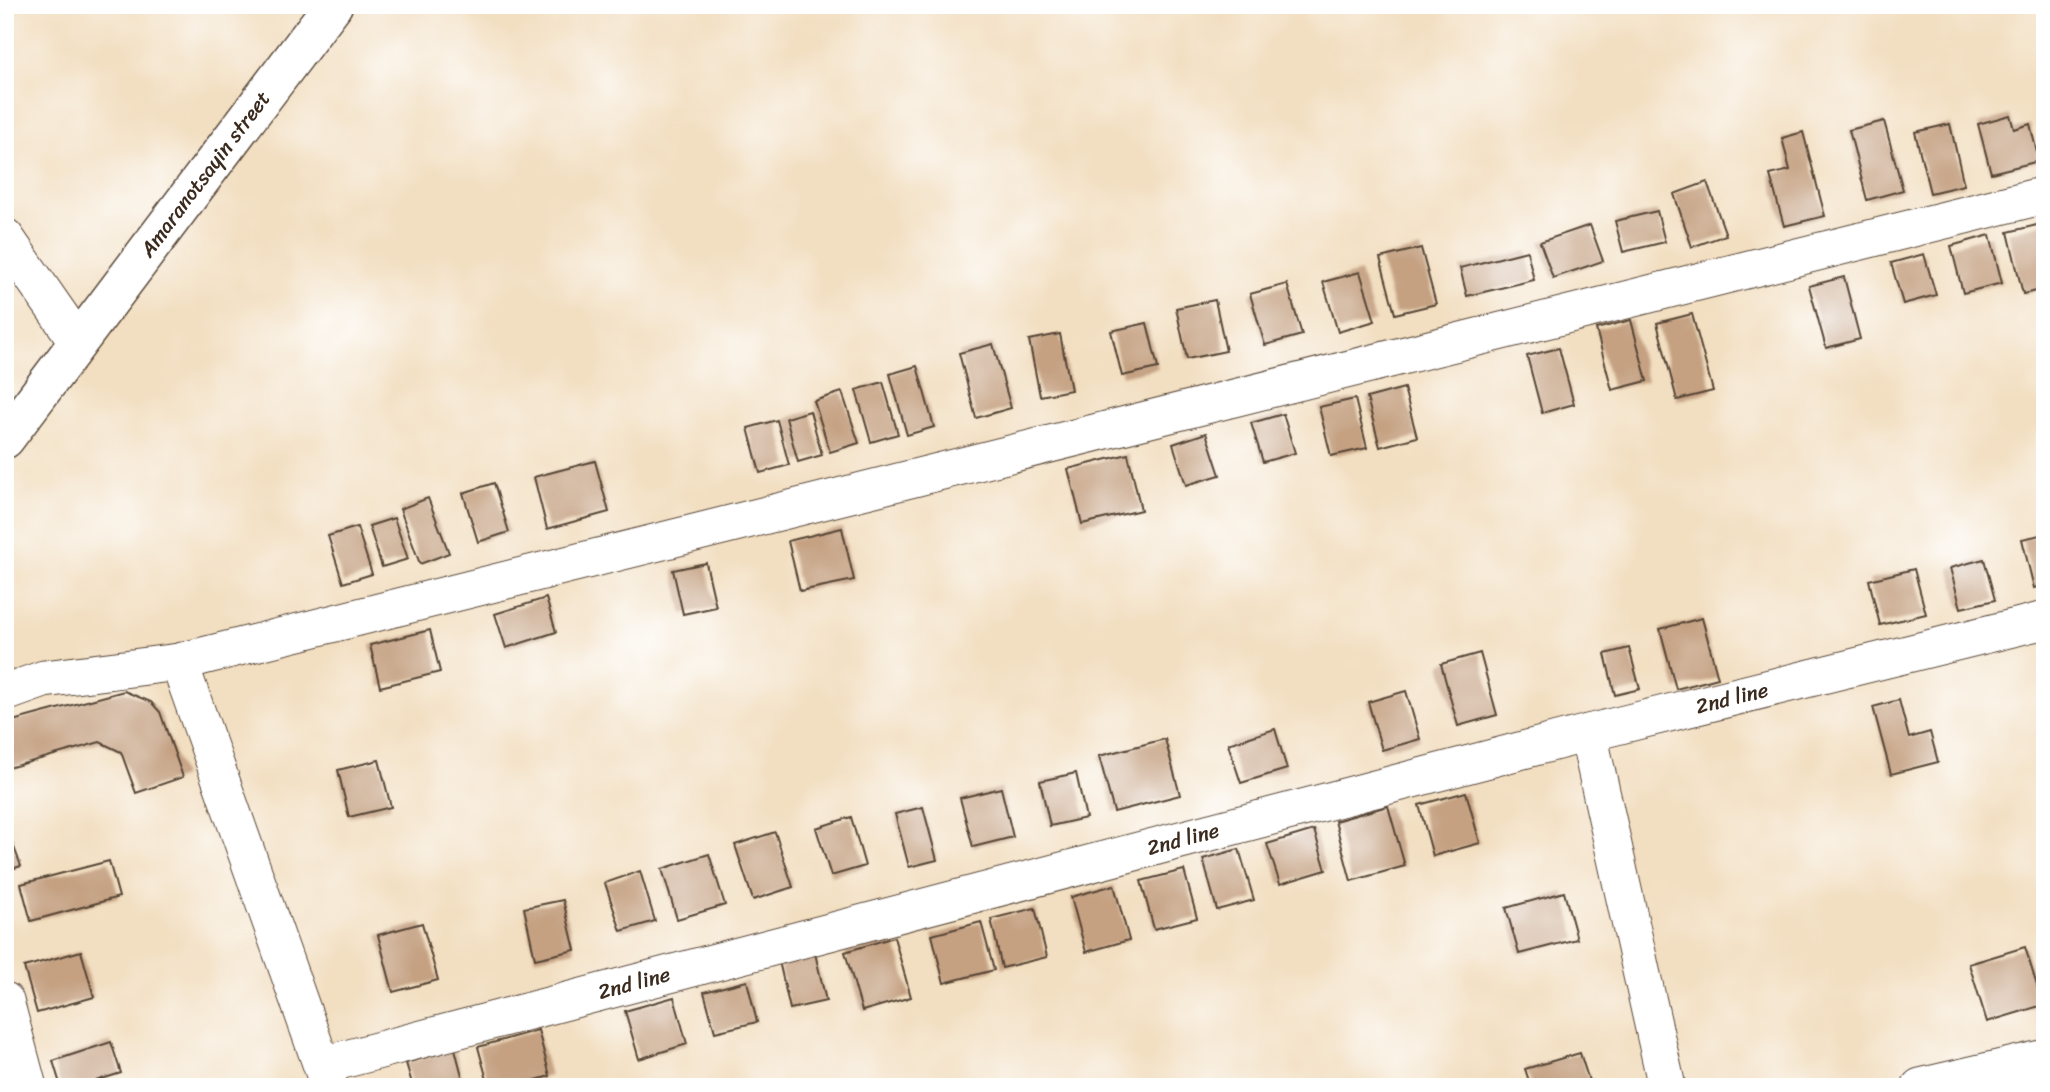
<svg xmlns="http://www.w3.org/2000/svg" width="2050" height="1092" font-family="Sriracha,sans-serif">
	<style>
		.building { fill: #c5a182 }
		.lines { fill: none; stroke-linecap: round; stroke-linejoin: round }
		.street-casing { stroke: #564536; stroke-width: 39 }
		.secondary-casing { stroke: #564536; stroke-width: 41 }
		.street { stroke: #fff; stroke-width: 37 }
		.secondary { stroke: #fff; stroke-width: 38 }
		.labels { text-anchor: middle; stroke-width: 6; stroke-linejoin: round; paint-order: stroke }
		.street-label { font-size: 21px; fill: #3b2a1e; stroke: #fff }
	</style>
	<rect width="100%" height="100%" fill="#fff"/>
	<filter id="ink" filterUnits="userSpaceOnUse"><feTurbulence type="fractalNoise" baseFrequency=".0143" numOctaves="2"/><feDisplacementMap in="SourceGraphic" scale="14" xChannelSelector="R" yChannelSelector="G"/><feConvolveMatrix kernelMatrix="1 2 1 2 8 2 1 2 1" color-interpolation-filters="sRGB"/></filter>
	<filter id="wash" filterUnits="userSpaceOnUse"><feTurbulence type="fractalNoise" baseFrequency=".00686" numOctaves="4" result="noise"/><feDisplacementMap in="SourceGraphic" scale="28" xChannelSelector="R" yChannelSelector="G"/><feGaussianBlur stdDeviation="1.57" result="paint"/><feColorMatrix in="noise" values="0 0 0 0 0 0 0 0 0 0 0 0 0 0 0 0 0 1.4 0 .05"/><feComposite in="paint" operator="in"/></filter>
	<g filter="url(#wash)">
		<rect width="100%" height="100%" fill="#f2dec0"/>
		<g id="blocks">
			<g class="building">
				<path d="M 2010,115 L 2014,129 L 2030,124 L 2039,161 L 1991,173 L 1978,124 Z"/>
				<path d="M 1884,121 L 1903,190 L 1867,200 L 1849,130 Z"/>
				<path d="M 1950,124 L 1964,185 L 1930,193 L 1915,132 Z"/>
				<path d="M 1803,132 L 1825,216 L 1784,226 L 1770,175 L 1790,170 L 1782,138 Z"/>
				<path d="M 1707,182 L 1726,235 L 1692,247 L 1674,194 Z"/>
				<path d="M 1657,211 L 1665,242 L 1623,252 L 1615,221 Z"/>
				<path d="M 2045,223 L 2045,289 L 2023,294 L 2008,232 Z"/>
				<path d="M 1590,225 L 1603,261 L 1553,278 L 1540,242 Z"/>
				<path d="M 1990,235 L 2002,283 L 1963,293 L 1951,246 Z"/>
				<path d="M 1421,248 L 1436,304 L 1395,314 L 1380,258 Z"/>
				<path d="M 1527,251 L 1534,280 L 1467,296 L 1460,268 Z"/>
				<path d="M 1924,254 L 1936,295 L 1903,304 L 1891,263 Z"/>
				<path d="M 1360,272 L 1375,321 L 1338,332 L 1323,282 Z"/>
				<path d="M 1844,277 L 1860,339 L 1826,348 L 1809,286 Z"/>
				<path d="M 1287,284 L 1302,335 L 1265,345 L 1250,294 Z"/>
				<path d="M 1215,300 L 1226,351 L 1187,359 L 1176,308 Z"/>
				<path d="M 1692,314 L 1713,391 L 1677,400 L 1657,323 Z"/>
				<path d="M 1631,320 L 1647,381 L 1612,390 L 1596,329 Z"/>
				<path d="M 1147,323 L 1158,368 L 1122,376 L 1111,331 Z"/>
				<path d="M 1060,334 L 1071,390 L 1040,396 L 1029,340 Z"/>
				<path d="M 993,344 L 1011,408 L 976,418 L 959,353 Z"/>
				<path d="M 1559,348 L 1574,404 L 1542,413 L 1527,356 Z"/>
				<path d="M 917,366 L 934,427 L 907,435 L 890,374 Z"/>
				<path d="M 883,382 L 898,434 L 871,442 L 856,390 Z"/>
				<path d="M 1404,388 L 1417,437 L 1380,447 L 1367,398 Z"/>
				<path d="M 842,392 L 859,443 L 830,452 L 814,401 Z"/>
				<path d="M 1355,399 L 1367,448 L 1331,456 L 1319,407 Z"/>
				<path d="M 810,411 L 822,455 L 798,462 L 786,418 Z"/>
				<path d="M 1283,414 L 1295,453 L 1263,462 L 1251,423 Z"/>
				<path d="M 777,420 L 789,465 L 760,473 L 748,428 Z"/>
				<path d="M 1206,433 L 1220,475 L 1186,485 L 1173,444 Z"/>
				<path d="M 1128,454 L 1141,510 L 1082,524 L 1068,469 Z"/>
				<path d="M 595,461 L 609,512 L 547,529 L 534,477 Z"/>
				<path d="M 494,483 L 509,532 L 478,542 L 463,493 Z"/>
				<path d="M 428,498 L 449,553 L 420,564 L 400,509 Z"/>
				<path d="M 394,518 L 408,559 L 382,567 L 369,526 Z"/>
				<path d="M 357,527 L 372,574 L 343,583 L 328,536 Z"/>
				<path d="M 842,528 L 854,580 L 800,591 L 788,541 Z"/>
				<path d="M 2045,534 L 2045,585 L 2034,588 L 2022,539 Z"/>
				<path d="M 1984,559 L 1995,600 L 1961,608 L 1950,568 Z"/>
				<path d="M 706,563 L 716,607 L 683,614 L 673,570 Z"/>
				<path d="M 1914,569 L 1926,614 L 1880,625 L 1869,580 Z"/>
				<path d="M 546,598 L 556,632 L 506,648 L 495,614 Z"/>
				<path d="M 1702,618 L 1718,678 L 1676,689 L 1660,629 Z"/>
				<path d="M 430,630 L 440,672 L 380,687 L 370,645 Z"/>
				<path d="M 1629,648 L 1640,689 L 1615,695 L 1605,654 Z"/>
				<path d="M 1480,653 L 1497,715 L 1458,726 L 1441,664 Z"/>
				<path d="M 124,691 L 151,702 L 160,712 L 183,777 L 136,793 L 121,752 L 100,742 L 5,769 L 5,723 Z"/>
				<path d="M 1406,691 L 1420,739 L 1382,750 L 1368,702 Z"/>
				<path d="M 1899,700 L 1909,738 L 1930,732 L 1938,762 L 1891,774 L 1873,707 Z"/>
				<path d="M 1275,729 L 1287,769 L 1241,783 L 1228,744 Z"/>
				<path d="M 1165,739 L 1180,795 L 1114,812 L 1099,756 Z"/>
				<path d="M 379,760 L 391,807 L 349,817 L 338,770 Z"/>
				<path d="M 1076,773 L 1086,818 L 1050,826 L 1040,781 Z"/>
				<path d="M 1001,788 L 1013,837 L 973,847 L 960,798 Z"/>
				<path d="M 1466,792 L 1480,843 L 1433,856 L 1419,805 Z"/>
				<path d="M 1388,806 L 1405,866 L 1351,881 L 1335,821 Z"/>
				<path d="M 923,807 L 937,860 L 909,867 L 895,814 Z"/>
				<path d="M 851,817 L 865,866 L 831,876 L 816,828 Z"/>
				<path d="M 5,823 L 21,866 L 5,871 Z"/>
				<path d="M 1314,830 L 1326,870 L 1280,884 L 1267,844 Z"/>
				<path d="M 775,832 L 793,887 L 753,900 L 735,845 Z"/>
				<path d="M 1239,849 L 1254,900 L 1217,910 L 1203,859 Z"/>
				<path d="M 709,854 L 725,905 L 677,919 L 662,869 Z"/>
				<path d="M 109,861 L 119,897 L 31,921 L 21,884 Z"/>
				<path d="M 1184,870 L 1197,918 L 1154,929 L 1141,881 Z"/>
				<path d="M 640,871 L 655,921 L 621,931 L 605,883 Z"/>
				<path d="M 1114,885 L 1129,940 L 1086,952 L 1071,897 Z"/>
				<path d="M 1564,892 L 1577,939 L 1519,954 L 1506,908 Z"/>
				<path d="M 563,900 L 575,950 L 535,959 L 524,908 Z"/>
				<path d="M 1035,908 L 1047,957 L 1002,968 L 991,919 Z"/>
				<path d="M 981,922 L 994,970 L 944,983 L 932,935 Z"/>
				<path d="M 422,923 L 438,980 L 393,992 L 378,935 Z"/>
				<path d="M 894,937 L 911,997 L 862,1011 L 845,952 Z"/>
				<path d="M 2025,947 L 2043,1005 L 1987,1022 L 1969,964 Z"/>
				<path d="M 81,951 L 94,997 L 37,1013 L 24,967 Z"/>
				<path d="M 815,953 L 826,1001 L 790,1009 L 779,961 Z"/>
				<path d="M 747,981 L 757,1022 L 715,1032 L 704,992 Z"/>
				<path d="M 674,997 L 687,1044 L 639,1059 L 625,1011 Z"/>
				<path d="M 538,1030 L 550,1076 L 511,1087 L 489,1087 L 478,1047 Z"/>
				<path d="M 111,1042 L 121,1073 L 76,1087 L 61,1087 L 53,1061 Z"/>
				<path d="M 455,1049 L 465,1087 L 413,1087 L 406,1063 Z"/>
				<path d="M 1580,1053 L 1591,1087 L 1531,1087 L 1525,1069 Z"/>
			</g>
		</g>
	</g>
	<g filter="url(#ink)">
		<use href="#blocks" fill-opacity="0" stroke="#564536" stroke-width="2"/>
		<g class="lines">
			<g class="street-casing">
				<g id="street">
					<path d="M 5,237 L 78,342"/>
					<path d="M 179,662 L 329,1086"/>
					<path d="M 5,693 L 44,679 L 179,662 L 2045,195"/>
					<path d="M 1588,733 L 1667,1087"/>
					<path d="M 5,1001 L 28,1087"/>
					<path d="M 323,1065 L 1588,733 L 2045,620"/>
					<path d="M 1920,1087 L 2045,1058"/>
				</g>
			</g>
			<g class="secondary-casing">
				<path id="secondary" d="M 5,439 L 333,5"/>
			</g>
			<use href="#street" class="street"/>
			<use href="#secondary" class="secondary"/>
		</g>
	</g>
	<g class="labels">
		<g class="street-label">
			<text transform="translate(205 174) rotate(-53)" y="7">Amaranotsayin street</text>
			<text transform="translate(1732 698) rotate(-14)" y="7">2nd line</text>
			<text transform="translate(1183 839) rotate(-15)" y="7">2nd line</text>
			<text transform="translate(634 983) rotate(-15)" y="7">2nd line</text>
		</g>
	</g>
	<rect width="2050" height="1092" fill="none" stroke="#fff" stroke-width="28"/>
</svg>
